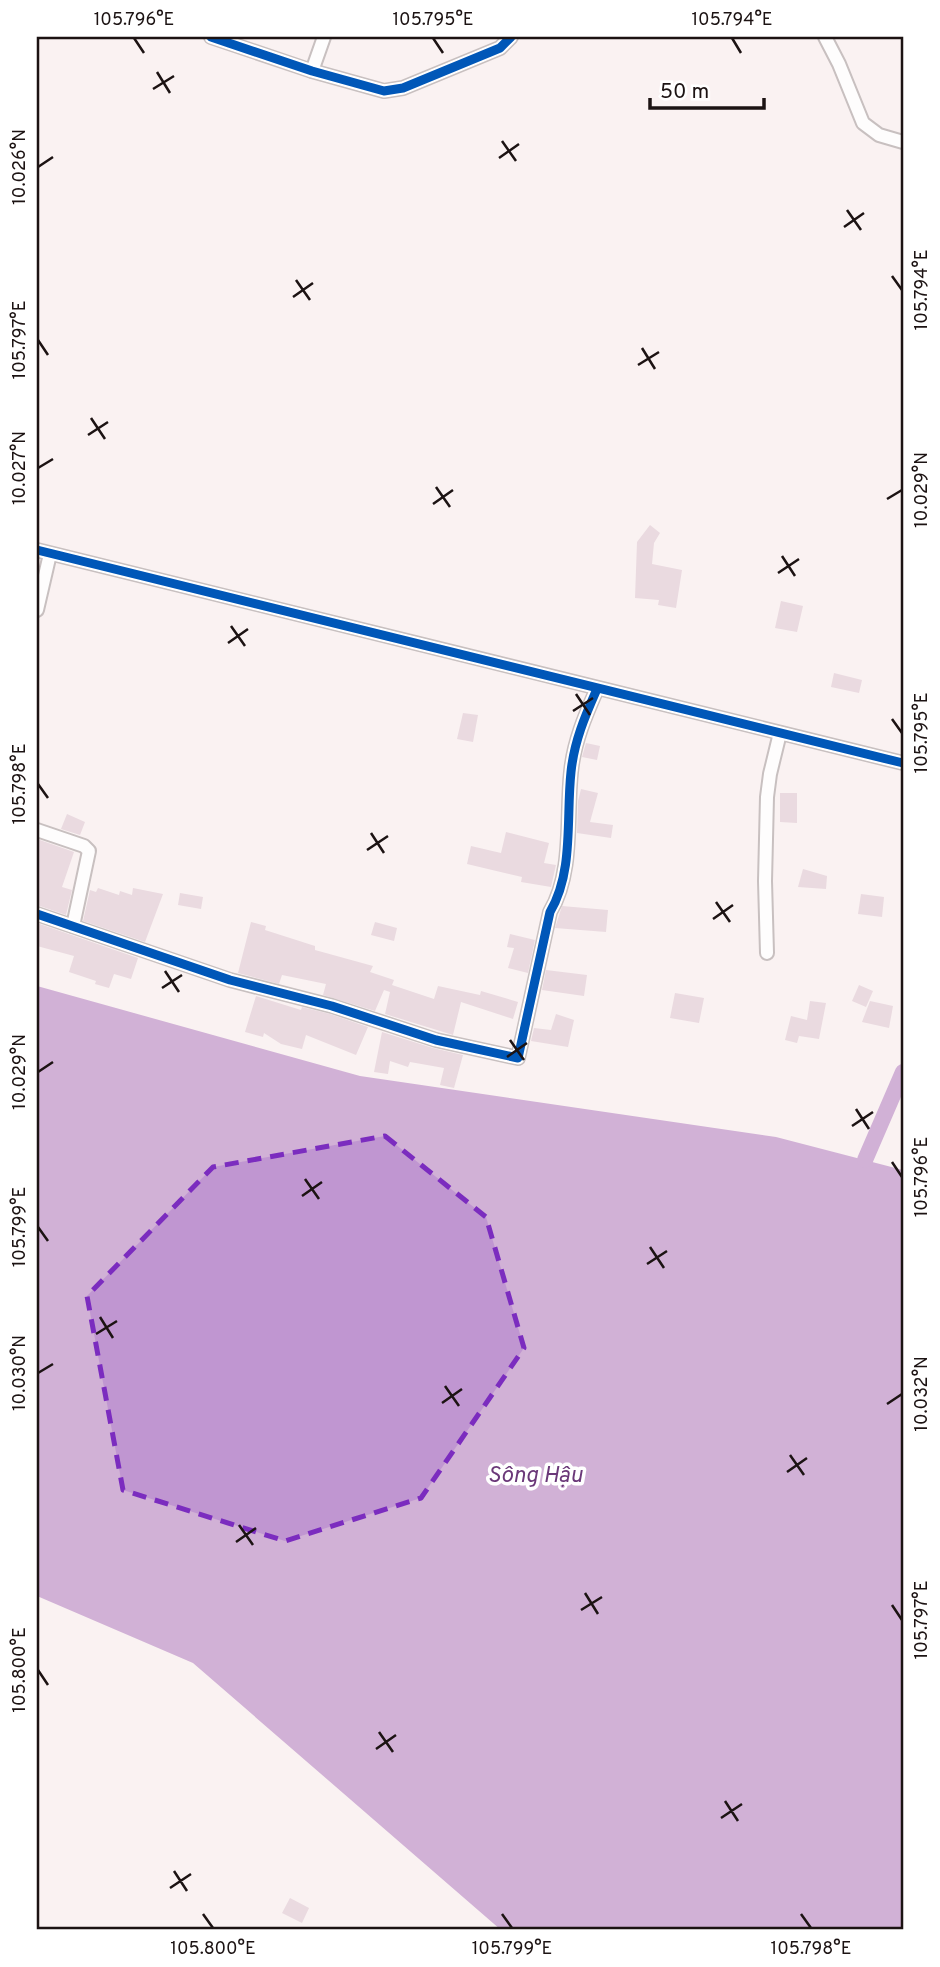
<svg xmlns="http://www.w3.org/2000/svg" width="940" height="1967" font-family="Overpass,sans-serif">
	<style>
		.water { fill: #d1b1d6 }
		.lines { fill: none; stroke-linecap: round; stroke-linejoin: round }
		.canal { stroke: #d1b1d6; stroke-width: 16 }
		.building { fill: #eadae0 }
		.street-casing { stroke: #c8c0c0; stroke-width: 16 }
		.street { stroke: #fefdfd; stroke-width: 12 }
		.cycleway-casing { stroke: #fff; stroke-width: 13 }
		.cycleway { stroke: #0057b8; stroke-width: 9 }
		.marked { fill: #7b2cbf; fill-opacity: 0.2; stroke: #7b2cbf; stroke-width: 5; stroke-dasharray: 14 9; stroke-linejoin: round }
		.ticks { fill: none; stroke: #1c1313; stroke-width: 2.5 }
		.labels { text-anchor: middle; stroke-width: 7; stroke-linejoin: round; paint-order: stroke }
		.water-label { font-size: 23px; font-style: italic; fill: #6b3879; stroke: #fff }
		.neatline { fill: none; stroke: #1c1313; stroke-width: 2.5 }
		.ticks-label { font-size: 18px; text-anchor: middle; fill: #1c1313 }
	</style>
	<rect width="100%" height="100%" fill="#faf2f2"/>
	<path class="water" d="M 37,986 L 360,1076 L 776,1137 L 903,1170 L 903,1930 L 501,1930 L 193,1663 L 37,1596 Z"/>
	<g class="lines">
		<path class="canal" d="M 865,1160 L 903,1072"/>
	</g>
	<g class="building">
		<path d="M 650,525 L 660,533 L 654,543 L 652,564 L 682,570 L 676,608 L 658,605 L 659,600 L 635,598 L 637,542 Z"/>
		<path d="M 781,601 L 803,606 L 797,632 L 775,628 Z"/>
		<path d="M 834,673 L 862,680 L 859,693 L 831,687 Z"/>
		<path d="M 463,713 L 478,715 L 473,742 L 457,739 Z"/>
		<path d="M 586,743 L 600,746 L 597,760 L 582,757 Z"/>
		<path d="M 581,789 L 598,793 L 590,822 L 613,825 L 611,838 L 577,833 L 578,801 Z"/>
		<path d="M 780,793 L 797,793 L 797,823 L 780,822 Z"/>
		<path d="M 67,814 L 85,822 L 80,835 L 61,829 Z"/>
		<path d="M 506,832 L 549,843 L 544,863 L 556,865 L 551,887 L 521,882 L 522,877 L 467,864 L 471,846 L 501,853 Z"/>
		<path d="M 37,839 L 74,852 L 62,887 L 72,890 L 66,915 L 37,905 Z"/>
		<path d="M 803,869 L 827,876 L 826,889 L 798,887 Z"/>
		<path d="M 98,888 L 119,895 L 120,891 L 132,895 L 133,888 L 163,894 L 145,942 L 83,921 L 90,890 L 96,892 Z"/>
		<path d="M 180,893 L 203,897 L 201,909 L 178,905 Z"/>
		<path d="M 861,894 L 884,897 L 882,917 L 858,914 Z"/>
		<path d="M 562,906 L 608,910 L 606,932 L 555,928 Z"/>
		<path d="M 251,922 L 266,926 L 265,930 L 315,946 L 315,950 L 373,966 L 370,972 L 394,980 L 392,985 L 434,999 L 438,986 L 480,995 L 481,991 L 518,1002 L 513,1019 L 461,1002 L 453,1035 L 385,1014 L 390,992 L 384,990 L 375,1011 L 323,995 L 326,984 L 282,975 L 279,984 L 238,973 Z"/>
		<path d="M 375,922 L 397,928 L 394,941 L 371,935 Z"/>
		<path d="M 37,923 L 138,958 L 131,979 L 114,974 L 109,988 L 95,984 L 96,981 L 69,972 L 74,956 L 37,946 Z"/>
		<path d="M 510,934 L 535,940 L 528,973 L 508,968 L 514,948 L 507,947 Z"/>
		<path d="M 546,970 L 587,975 L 584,996 L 542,990 Z"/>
		<path d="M 859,985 L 873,991 L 866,1007 L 852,1001 Z"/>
		<path d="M 675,993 L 704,998 L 699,1023 L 670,1018 Z"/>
		<path d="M 256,996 L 301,1010 L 302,1007 L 330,1014 L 368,1027 L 356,1055 L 306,1035 L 302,1049 L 281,1044 L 264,1033 L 263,1037 L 245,1032 Z"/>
		<path d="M 810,1001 L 826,1003 L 819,1039 L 799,1036 L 797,1043 L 785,1040 L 791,1016 L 807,1020 Z"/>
		<path d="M 870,1001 L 893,1006 L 889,1028 L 862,1022 Z"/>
		<path d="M 556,1014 L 574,1020 L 568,1047 L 531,1041 L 534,1028 L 551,1030 Z"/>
		<path d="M 382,1032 L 433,1048 L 463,1055 L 454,1088 L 440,1085 L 444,1068 L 410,1062 L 408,1067 L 390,1061 L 388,1074 L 374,1072 Z"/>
		<path d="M 290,1898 L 309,1908 L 302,1923 L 282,1913 Z"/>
	</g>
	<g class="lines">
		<g class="street-casing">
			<g id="street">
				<path d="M 211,37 L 312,71 L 384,91 L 403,88 L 500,48 L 511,37"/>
				<path d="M 825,37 L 839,64 L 863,123 L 879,135 L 903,142"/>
				<path d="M 312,71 L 324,37"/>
				<path d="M 37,550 L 903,763"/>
				<path d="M 37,610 L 50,554"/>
				<path d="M 37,830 L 84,846 L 89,851 L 73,926"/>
				<path d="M 37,914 L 230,980 L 332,1006 L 436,1040 L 518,1058 L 550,912 C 574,872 566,817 571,772 C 574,742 585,716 597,689"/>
				<path d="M 767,953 L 765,881 L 767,797 L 770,774 L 780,733"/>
			</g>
		</g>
		<use href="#street" class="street"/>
		<g class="cycleway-casing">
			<g id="cycleway">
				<path d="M 211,37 L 312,71 L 384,91 L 403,88 L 500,48 L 511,37"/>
				<path d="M 37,550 L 903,763"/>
				<path d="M 37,914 L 230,980 L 332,1006 L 436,1040 L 518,1058 L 550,912 C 574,872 566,817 571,772 C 574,742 585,716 597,689"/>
			</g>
		</g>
		<use href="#cycleway" class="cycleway"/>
	</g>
	<path class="marked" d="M 385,1136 L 486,1217 L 524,1348 L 421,1498 L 285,1541 L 123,1490 L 87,1296 L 213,1167 Z"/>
	<path class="ticks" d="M 134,38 L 144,53M 433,38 L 443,53M 732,38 L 741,53M 157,72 L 170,93M 153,89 L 174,76M 502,141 L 516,161M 499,158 L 519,144M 38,167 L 53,157M 847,210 L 861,230M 844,227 L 864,213M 892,276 L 902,290M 296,280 L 310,300M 293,297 L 313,283M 38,340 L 48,355M 642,348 L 655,369M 638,365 L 659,352M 91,418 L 105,439M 88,435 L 108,422M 38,468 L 53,459M 436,487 L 450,507M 887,499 L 902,490M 433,504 L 453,490M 782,556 L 795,576M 778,573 L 799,559M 231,626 L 245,646M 228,643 L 248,629M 576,694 L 590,715M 573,711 L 593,698M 892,719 L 902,733M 38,784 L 48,798M 371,833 L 384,853M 367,850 L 388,836M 716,902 L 730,922M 713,919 L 733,905M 165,971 L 179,992M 162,988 L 182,975M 510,1040 L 524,1060M 507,1057 L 527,1043M 38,1072 L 53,1062M 856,1109 L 869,1129M 852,1126 L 873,1112M 892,1162 L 902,1177M 305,1179 L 319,1199M 302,1196 L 322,1182M 38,1227 L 48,1241M 650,1247 L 664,1268M 647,1264 L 667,1251M 100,1317 L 113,1338M 96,1334 L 117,1321M 38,1373 L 53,1364M 445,1386 L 459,1406M 442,1403 L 462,1389M 887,1404 L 902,1394M 790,1455 L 804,1475M 787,1472 L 807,1458M 239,1525 L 253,1545M 236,1542 L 256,1528M 585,1593 L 598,1614M 892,1605 L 902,1620M 581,1610 L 602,1597M 38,1670 L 48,1685M 379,1732 L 393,1752M 376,1749 L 396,1735M 725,1801 L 738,1821M 721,1818 L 742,1804M 174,1871 L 187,1891M 170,1888 L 191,1874M 203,1914 L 213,1928M 502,1914 L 512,1928M 801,1914 L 811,1928"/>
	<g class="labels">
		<g class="water-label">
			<text x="535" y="1482">Sông Hậu</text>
		</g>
	</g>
	<rect width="940" height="1967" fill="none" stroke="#ffffff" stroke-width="77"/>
	<path d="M650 98v10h114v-10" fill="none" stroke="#1c1313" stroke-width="3.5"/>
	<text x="660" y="98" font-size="21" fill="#1c1313" stroke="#ffffff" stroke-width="5" paint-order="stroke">50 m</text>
	<rect x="38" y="38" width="864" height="1890" class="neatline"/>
	<g class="ticks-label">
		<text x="134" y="25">105.796°E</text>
		<text x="433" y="25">105.795°E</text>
		<text x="732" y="25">105.794°E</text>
		<text transform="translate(19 167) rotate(-90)" y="6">10.026°N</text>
		<text transform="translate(921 290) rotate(-90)" y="6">105.794°E</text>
		<text transform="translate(19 340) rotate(-90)" y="6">105.797°E</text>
		<text transform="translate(19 468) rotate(-90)" y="6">10.027°N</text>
		<text transform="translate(921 490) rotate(-90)" y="6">10.029°N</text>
		<text transform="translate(921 733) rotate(-90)" y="6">105.795°E</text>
		<text transform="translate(19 784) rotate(-90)" y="6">105.798°E</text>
		<text transform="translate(19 1072) rotate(-90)" y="6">10.029°N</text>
		<text transform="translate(921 1177) rotate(-90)" y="6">105.796°E</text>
		<text transform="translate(19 1227) rotate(-90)" y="6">105.799°E</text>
		<text transform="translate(19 1373) rotate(-90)" y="6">10.030°N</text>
		<text transform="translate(921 1394) rotate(-90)" y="6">10.032°N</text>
		<text transform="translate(921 1620) rotate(-90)" y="6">105.797°E</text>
		<text transform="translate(19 1670) rotate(-90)" y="6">105.800°E</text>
		<text x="213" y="1954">105.800°E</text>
		<text x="512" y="1954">105.799°E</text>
		<text x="811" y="1954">105.798°E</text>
	</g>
</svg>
